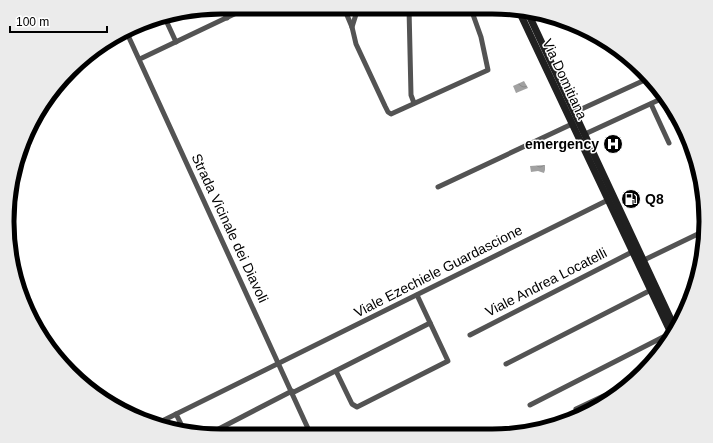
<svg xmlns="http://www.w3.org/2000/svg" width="713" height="443" font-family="Arial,sans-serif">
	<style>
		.water { fill: url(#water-waves) }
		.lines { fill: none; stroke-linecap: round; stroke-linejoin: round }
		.minor { stroke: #535353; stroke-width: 5 }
		.secondary { stroke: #202020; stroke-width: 7 }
		.labels { text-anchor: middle; stroke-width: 3; stroke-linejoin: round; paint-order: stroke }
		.street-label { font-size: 14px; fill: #000; stroke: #fff }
		.poi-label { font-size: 14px; font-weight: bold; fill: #000; stroke: #fff; text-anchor: end }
		.rim { fill: none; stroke: #000; stroke-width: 5 }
	</style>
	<defs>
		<pattern id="water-waves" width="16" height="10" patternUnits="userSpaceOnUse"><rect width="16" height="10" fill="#a1a1a1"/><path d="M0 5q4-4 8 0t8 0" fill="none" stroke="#898989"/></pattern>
	</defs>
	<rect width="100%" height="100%" fill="#fff"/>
	<g class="water">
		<path d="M 524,81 L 528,88 L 516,93 L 513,86 Z"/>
		<path d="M 670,106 L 676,117 L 669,120 L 664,109 Z"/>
		<path d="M 545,165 L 545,170 L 544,173 L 538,171 L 531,172 L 530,166 Z"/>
	</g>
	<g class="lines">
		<g class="minor">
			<path d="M 221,7 L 227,18"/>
			<path d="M 344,8 L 352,27 L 356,44 L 385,106 L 388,112 L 391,114 L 488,70 L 481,37 L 471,9"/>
			<path d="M 409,8 L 411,95 L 414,103"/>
			<path d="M 164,16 L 176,42"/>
			<path d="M 530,17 L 538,14"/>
			<path d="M 352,27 L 358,8"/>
			<path d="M 126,31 L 311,435"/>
			<path d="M 142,58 L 249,7"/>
			<path d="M 651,104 L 669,143"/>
			<path d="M 575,112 L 647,79"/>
			<path d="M 585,134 L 663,98"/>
			<path d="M 438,187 L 572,124"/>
			<path d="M 644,260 L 702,232"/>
			<path d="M 470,335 L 632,252"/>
			<path d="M 506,364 L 651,290"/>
			<path d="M 336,371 L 352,404 L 357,407 L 448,361 L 417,295"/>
			<path d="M 292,393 L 430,323"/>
			<path d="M 530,405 L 671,333"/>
			<path d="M 576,409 L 631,383"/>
			<path d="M 176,414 L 185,432"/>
			<path d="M 156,424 L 608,200"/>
			<path d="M 209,434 L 292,391"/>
		</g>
		<g class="secondary">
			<path d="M 518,9 L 671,333"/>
			<path d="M 527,11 L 674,326"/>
		</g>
	</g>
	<defs>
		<g id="hospital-disc" transform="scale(1)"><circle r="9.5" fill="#000" stroke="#fff"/><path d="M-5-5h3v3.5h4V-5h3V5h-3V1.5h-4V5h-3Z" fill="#fff"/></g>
		<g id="fuel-disc" transform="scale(1)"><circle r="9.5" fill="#000" stroke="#fff"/><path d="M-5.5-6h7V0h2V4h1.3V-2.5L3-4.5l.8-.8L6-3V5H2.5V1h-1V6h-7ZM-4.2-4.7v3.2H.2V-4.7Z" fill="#fff"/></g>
	</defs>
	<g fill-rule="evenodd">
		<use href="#hospital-disc" x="613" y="144"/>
		<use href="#fuel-disc" x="631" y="199"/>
	</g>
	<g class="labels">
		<g class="street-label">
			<text transform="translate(565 79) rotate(65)" y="5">Via Domitiana</text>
			<text transform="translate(230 228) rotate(65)" y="5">Strada Vicinale dei Diavoli</text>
			<text transform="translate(438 271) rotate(-27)" y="5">Viale Ezechiele Guardascione</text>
			<text transform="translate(546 282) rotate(-27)" y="5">Viale Andrea Locatelli</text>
		</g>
		<g class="poi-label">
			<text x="599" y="149">emergency</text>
			<text x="645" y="204" text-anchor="start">Q8</text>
		</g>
	</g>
	<path d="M0 0H713V443H0ZM221 14H492A207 207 0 0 1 699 221V222A207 207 0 0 1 492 429H221A207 207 0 0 1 14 222V221A207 207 0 0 1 221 14Z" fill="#ebebeb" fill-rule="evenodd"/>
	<path class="rim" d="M221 14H492A207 207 0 0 1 699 221V222A207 207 0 0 1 492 429H221A207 207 0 0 1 14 222V221A207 207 0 0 1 221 14Z"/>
	<path d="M10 26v6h97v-6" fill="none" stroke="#000000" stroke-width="2"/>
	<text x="16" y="26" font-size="12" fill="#000000" stroke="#ffffff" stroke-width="3" paint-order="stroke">100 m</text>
</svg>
